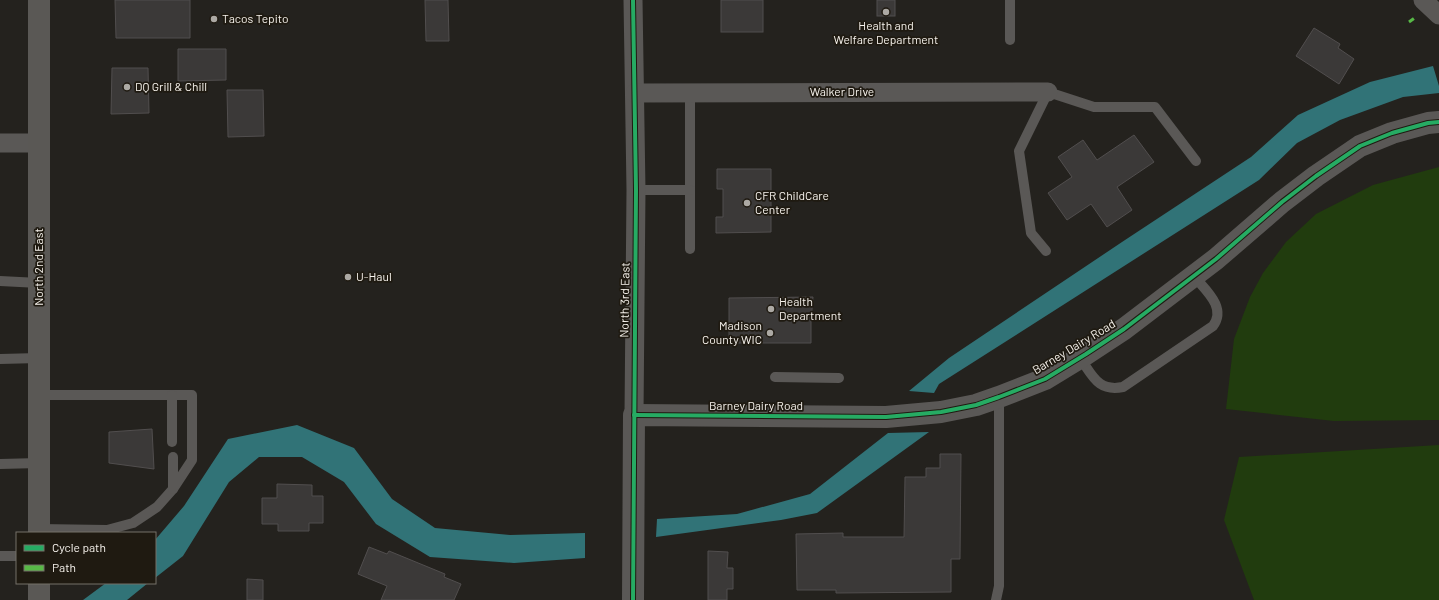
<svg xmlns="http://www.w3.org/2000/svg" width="1439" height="600" font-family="Barlow,sans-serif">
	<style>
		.green { fill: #213c0e }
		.water { fill: #317377 }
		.building { fill: #3b3938; stroke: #514e4e }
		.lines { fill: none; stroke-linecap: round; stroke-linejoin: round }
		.service { stroke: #5a5856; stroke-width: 10 }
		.minor { stroke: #5a5856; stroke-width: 19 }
		.tertiary { stroke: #5a5856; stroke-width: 22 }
		.primary { stroke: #5a5855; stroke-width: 22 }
		.quiet { stroke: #58b947; stroke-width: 3; stroke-dasharray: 6 3; stroke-linecap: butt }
		.cycleway-casing { stroke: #1f1a11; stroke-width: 6 }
		.cycleway { stroke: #26ab63; stroke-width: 4 }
		.poi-dot { fill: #aca9a4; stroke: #1f1a11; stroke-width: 1.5 }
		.labels { text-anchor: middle; stroke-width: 3.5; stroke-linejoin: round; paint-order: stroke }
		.poi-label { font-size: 12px; fill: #f6f2ec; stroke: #1f1a11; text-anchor: start }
		.street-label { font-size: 12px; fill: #f6f2ec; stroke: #1f1a11 }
	</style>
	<rect width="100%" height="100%" fill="#24221e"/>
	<g class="green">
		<path d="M 1439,167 L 1439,420 L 1334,421 L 1226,409 L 1234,339 L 1250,297 L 1263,273 L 1286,242 L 1316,214 L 1373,185 Z"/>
		<path d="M 1439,445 L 1439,600 L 1254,600 L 1224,520 L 1239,457 Z"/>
	</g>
	<g class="water">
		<path d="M 1433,66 L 1439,86 L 1439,93 L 1403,97 L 1340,120 L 1297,143 L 1259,180 L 939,384 L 934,393 L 909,391 L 949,358 L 1122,242 L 1251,157 L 1298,115 L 1370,82 Z"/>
		<path d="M 297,425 L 354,448 L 392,499 L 435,528 L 510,535 L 585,533 L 585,558 L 514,563 L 430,557 L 376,524 L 344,482 L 302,457 L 259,457 L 229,482 L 183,556 L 155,578 L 155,540 L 184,506 L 228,439 Z"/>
		<path d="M 929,432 L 817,513 L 781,520 L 656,537 L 657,519 L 737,514 L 810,494 L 888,433 Z"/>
		<path d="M 106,583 L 148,583 L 127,600 L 83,600 Z"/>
	</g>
	<g class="building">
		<path d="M 115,0 L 190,0 L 190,38 L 116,38 Z"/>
		<path d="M 425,0 L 448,0 L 449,41 L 426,41 Z"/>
		<rect x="721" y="0" width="42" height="32"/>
		<rect x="877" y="0" width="18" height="16"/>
		<path d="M 1314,28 L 1340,44 L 1338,48 L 1354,59 L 1339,84 L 1296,56 Z"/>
		<path d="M 178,49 L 226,49 L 226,80 L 178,81 Z"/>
		<path d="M 112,68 L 148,68 L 149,113 L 111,114 Z"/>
		<path d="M 227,90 L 263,90 L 264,136 L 228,137 Z"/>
		<path d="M 1134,135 L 1154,162 L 1117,187 L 1132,210 L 1107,227 L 1091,204 L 1067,220 L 1048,193 L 1072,177 L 1058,157 L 1083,140 L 1097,160 Z"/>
		<path d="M 717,169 L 771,169 L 771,232 L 716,233 L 716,217 L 723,217 L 723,189 L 717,189 Z"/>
		<path d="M 813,297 L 811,321 L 811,343 L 729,343 L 729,298 Z"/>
		<path d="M 152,429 L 154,469 L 109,463 L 109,432 Z"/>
		<path d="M 940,454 L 961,454 L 960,559 L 951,559 L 951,592 L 836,593 L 836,590 L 797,590 L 796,534 L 843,533 L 843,537 L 904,537 L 905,477 L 926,477 L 926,468 L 940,468 Z"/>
		<path d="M 277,484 L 312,485 L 312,496 L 323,496 L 323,523 L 309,523 L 309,531 L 278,531 L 278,524 L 262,524 L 262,498 L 277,498 Z"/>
		<path d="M 369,547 L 387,554 L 389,551 L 445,574 L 444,577 L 461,584 L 454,600 L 381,600 L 387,586 L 358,574 Z"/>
		<path d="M 708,551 L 728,552 L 727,568 L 733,568 L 733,589 L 727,589 L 727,600 L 708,600 Z"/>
		<path d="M 247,579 L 263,580 L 263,600 L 247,600 Z"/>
	</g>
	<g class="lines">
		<g class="service">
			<path d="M 1010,40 L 1010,0"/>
			<path d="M 690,93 L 690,249"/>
			<path d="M 636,190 L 690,190"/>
			<path d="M 1046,251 L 1031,233 L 1019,151 L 1048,92 L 1094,107 L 1155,107 L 1196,161"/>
			<path d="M 0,281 L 39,283"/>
			<path d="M 1080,358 C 1093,376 1098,392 1123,387 L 1213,326 C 1227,307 1205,290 1194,276"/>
			<path d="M 0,359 L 39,358"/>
			<path d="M 775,377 L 839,378"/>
			<path d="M 39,395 L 192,395 L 192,460 L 173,489 L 157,507 L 133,523 L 107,530 L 39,529"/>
			<path d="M 172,395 L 172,442"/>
			<path d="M 173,457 L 173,489"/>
			<path d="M 0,464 L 39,463"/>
			<path d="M 0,556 L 17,556"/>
			<path d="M 996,600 L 999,586 L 999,397"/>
		</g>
		<g class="minor">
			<path d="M 633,0 L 636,190 L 634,415"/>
			<path d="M 1423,0 L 1439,15"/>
			<path d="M 635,93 L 1048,92"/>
			<path d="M 0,143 L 39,143"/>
		</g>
		<path class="tertiary" d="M 633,600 L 634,415 L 886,417 L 941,412 L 976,405 L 999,397 L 1045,379 L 1086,354 L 1124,329 L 1216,259 L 1282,202 L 1316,176 L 1360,146 L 1392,133 L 1428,123 L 1439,122"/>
		<g class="primary">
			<path d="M 39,0 L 39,533"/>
			<path d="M 39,583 L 39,600"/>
		</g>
		<path class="quiet" d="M 1409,22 L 1416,17"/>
		<g class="cycleway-casing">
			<g id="cycleway">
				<path d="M 634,415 L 886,417 L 941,412 L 976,405 L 999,397 L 1045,379 L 1086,354 L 1124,329 L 1216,259 L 1282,202 L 1316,176 L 1360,146 L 1392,133 L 1428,123 L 1439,122"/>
				<path d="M 633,600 L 636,190 L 633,0"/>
			</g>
		</g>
		<use href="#cycleway" class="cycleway"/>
	</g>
	<g class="poi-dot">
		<circle cx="886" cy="12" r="4"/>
		<circle cx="214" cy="19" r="4"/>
		<circle cx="127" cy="87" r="4"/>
		<circle cx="747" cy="203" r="4"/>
		<circle cx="348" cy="277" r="4"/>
		<circle cx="771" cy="309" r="4"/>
		<circle cx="770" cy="333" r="4"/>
	</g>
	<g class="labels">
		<g class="poi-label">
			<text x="222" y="23">Tacos Tepito</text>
			<text x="886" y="30" text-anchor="middle">Health and<tspan x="886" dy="14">Welfare Department</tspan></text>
			<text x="135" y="91">DQ Grill &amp; Chill</text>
			<text x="755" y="200">CFR ChildCare<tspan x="755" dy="14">Center</tspan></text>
			<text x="356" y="281">U-Haul</text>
			<text x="779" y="306">Health<tspan x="779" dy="14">Department</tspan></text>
			<text x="762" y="330" text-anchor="end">Madison<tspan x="762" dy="14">County WIC</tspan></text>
		</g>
		<g class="street-label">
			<text x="842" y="96">Walker Drive</text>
			<text transform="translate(39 267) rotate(-90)" y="4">North 2nd East</text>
			<text transform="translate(625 300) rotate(-89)" y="4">North 3rd East</text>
			<text transform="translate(1074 347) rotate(-31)" y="4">Barney Dairy Road</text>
			<text x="756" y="410">Barney Dairy Road</text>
		</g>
	</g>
	<rect x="16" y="532" width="140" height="52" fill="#1f1a11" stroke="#757069"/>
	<rect x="24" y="545" width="20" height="6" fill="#26ab63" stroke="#757069"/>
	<text x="52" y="552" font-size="12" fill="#f6f2ec">Cycle path</text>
	<rect x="24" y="565" width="20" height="6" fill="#58b947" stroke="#757069"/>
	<text x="52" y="572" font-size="12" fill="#f6f2ec">Path</text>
</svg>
